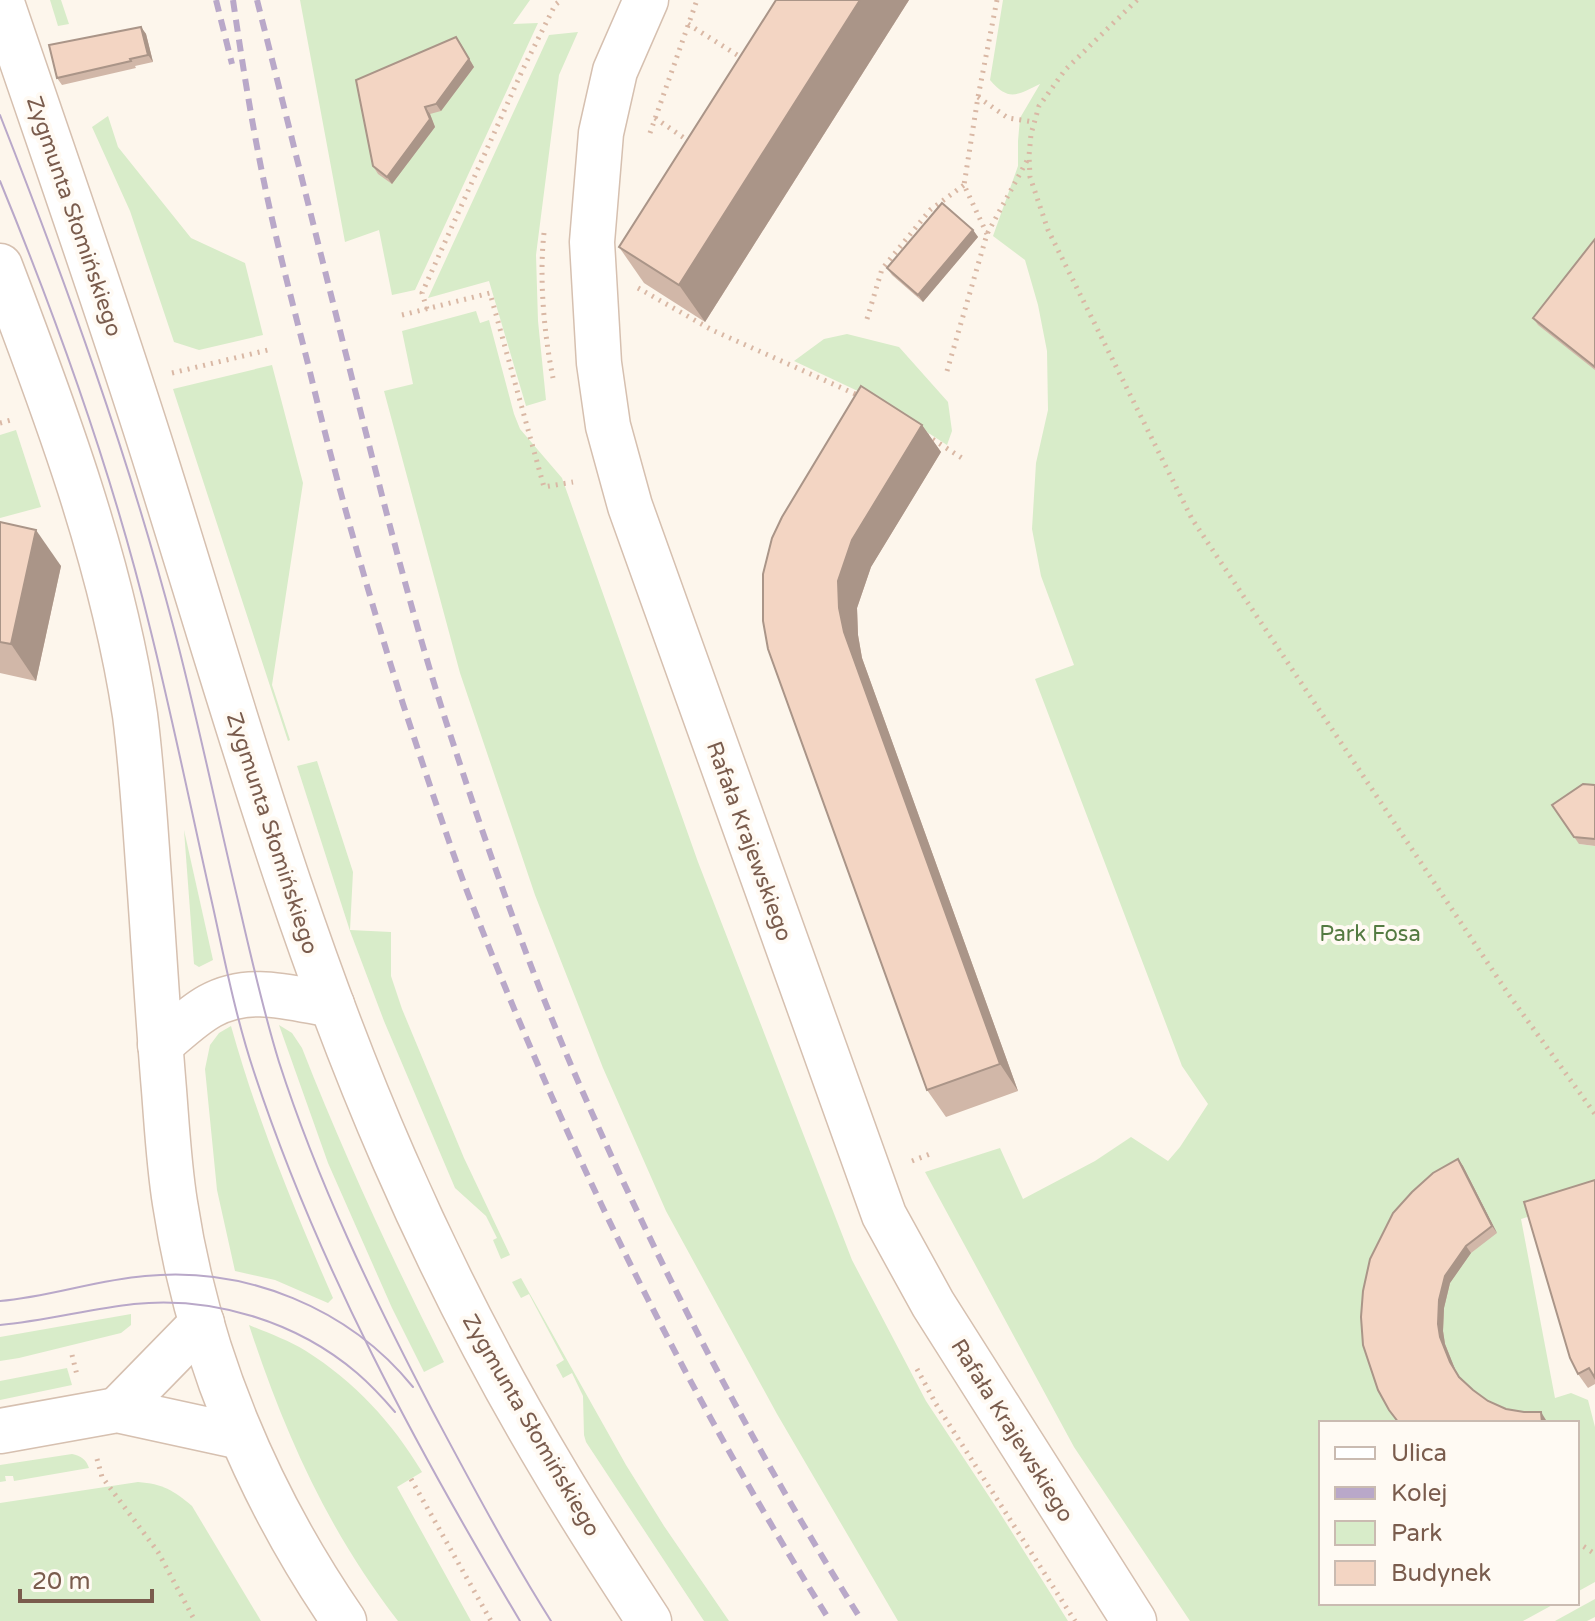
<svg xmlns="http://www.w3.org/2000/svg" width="1595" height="1621" font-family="'Varela Round',sans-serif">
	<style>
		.green { fill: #d8ecc9 }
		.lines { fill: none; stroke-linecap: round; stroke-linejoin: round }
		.secondary-casing { stroke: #d6c0b0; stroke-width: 47 }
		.path { stroke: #d9b8a5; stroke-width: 5; stroke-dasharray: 2 6; stroke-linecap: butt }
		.secondary { stroke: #fff; stroke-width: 44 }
		.tram { stroke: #b9a8c9; stroke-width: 2 }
		.rail { stroke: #b9a8c9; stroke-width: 6; stroke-dasharray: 12 8; stroke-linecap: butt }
		.wall { fill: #d1b7a8 }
		.shaded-wall { fill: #aa9588 }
		.building { fill: #f3d5c3; stroke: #aa9588; stroke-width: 2 }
		.labels { text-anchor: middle; stroke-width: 8; stroke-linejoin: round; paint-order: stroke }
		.street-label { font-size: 22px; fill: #7a5c4d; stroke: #fffaf3 }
		.park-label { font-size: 22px; fill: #537a41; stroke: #fffaf3 }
	</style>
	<rect width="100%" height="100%" fill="#fdf6ec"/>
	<g class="green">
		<path d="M 50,0 L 61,0 L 69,24 L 58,26 Z"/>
		<path d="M 300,0 L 530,0 L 513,24 L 538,23 L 415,290 L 392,295 L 379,230 L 345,242 Z"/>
		<path d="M 1003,0 L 1595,0 L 1595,792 L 1579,844 L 1595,846 L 1595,1197 L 1521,1219 L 1555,1398 L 1571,1393 L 1588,1400 L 1595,1427 L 1595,1582 L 1577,1592 L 1577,1423 L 1321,1423 L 1321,1603 L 1556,1603 L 1523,1621 L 1190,1621 L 1074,1447 L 925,1172 L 1000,1148 L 1023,1199 L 1095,1161 L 1131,1137 L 1168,1161 L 1180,1147 L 1208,1104 L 1182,1066 L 1035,679 L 1074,665 L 1041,576 L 1032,529 L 1036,463 L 1048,410 L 1047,351 L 1038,305 L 1025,260 L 993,236 L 1018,166 L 1018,141 L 1020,118 L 1040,84 C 1017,95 1009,102 990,80 Z"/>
		<path d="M 578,32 L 559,75 L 536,255 L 538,321 L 546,400 L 526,406 L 489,281 L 428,298 L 549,35 Z"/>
		<path d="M 108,116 L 118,147 L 191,238 L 245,263 L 263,335 L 199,350 L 174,342 L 130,211 L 92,127 Z"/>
		<path d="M 476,311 L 480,323 L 489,320 L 514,414 L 520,429 L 562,478 L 698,862 L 852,1260 L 926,1401 L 998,1510 L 1068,1621 L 898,1621 L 777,1414 L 666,1211 L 603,1068 L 535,895 L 460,673 L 384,391 L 413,384 L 402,331 Z"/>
		<path d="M 847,334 L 899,347 L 948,402 L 952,431 L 947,445 L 879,401 L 794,361 L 824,339 Z"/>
		<path d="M 272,365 L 303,483 L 272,685 L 290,740 L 288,741 L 173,389 Z"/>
		<path d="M 16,430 L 41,507 L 0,518 L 0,435 Z"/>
		<path d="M 317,761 L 353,872 L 350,930 L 391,932 L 391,976 L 402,1009 L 464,1158 L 510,1255 L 501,1259 L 493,1240 L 497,1238 L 486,1216 L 455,1188 L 384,1021 L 350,931 L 297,766 Z"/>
		<path d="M 184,830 L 213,960 L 199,967 L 194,964 Z"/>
		<path d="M 279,1025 L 292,1033 L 302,1048 C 344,1155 392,1259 444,1362 L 424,1372 L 392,1308 L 328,1163 Z"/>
		<path d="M 231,1026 C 257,1119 294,1209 333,1298 L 328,1303 L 275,1280 L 235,1271 L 217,1190 L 205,1069 L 210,1045 L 219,1033 Z"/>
		<path d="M 521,1278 L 626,1465 L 664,1526 L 729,1621 L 704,1621 L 586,1442 L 584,1435 L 583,1396 L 572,1373 L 563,1378 L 556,1365 L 564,1360 L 529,1294 L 521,1298 L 512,1282 Z"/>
		<path d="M 131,1314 L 131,1325 L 121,1333 L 19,1358 L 0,1361 L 0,1337 Z"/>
		<path d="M 249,1325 C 268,1333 288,1340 306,1351 C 355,1382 392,1422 422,1472 L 397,1487 L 471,1621 L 398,1621 C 328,1531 284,1432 249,1325 Z"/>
		<path d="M 67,1368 L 72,1385 L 0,1400 L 0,1381 Z"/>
		<path d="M 72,1454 C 81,1456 86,1459 89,1468 L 14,1481 L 13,1476 L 5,1476 L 6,1481 L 0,1482 L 0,1465 Z"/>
		<path d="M 138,1482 C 163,1484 173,1490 192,1506 L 261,1621 L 0,1621 L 0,1503 Z"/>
		<path d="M 1595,1599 L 1595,1617 L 1587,1621 L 1555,1621 Z"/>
	</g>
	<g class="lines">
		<g class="secondary-casing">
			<g id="secondary">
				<path d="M 1,0 C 54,156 109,311 158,468 C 231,700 296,935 394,1159 C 441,1267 495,1372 555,1472 C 585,1523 617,1572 649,1621"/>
				<path d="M 646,0 L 615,71 L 601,133 L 592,242 L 599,363 L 608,426 L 630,506 L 884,1215 L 933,1304 L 1134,1621"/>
				<path d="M 0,266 C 55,410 112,562 135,715 C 142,769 145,823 149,878 C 154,948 158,1019 164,1090 C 167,1128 169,1166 175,1203 C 198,1354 258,1496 344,1621"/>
				<path d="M 160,1045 C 176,1032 192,1016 210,1006 C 249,984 291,998 332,1005"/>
				<path d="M 117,1410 L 202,1323"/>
				<path d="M 0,1431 L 117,1410 L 241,1437"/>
			</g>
		</g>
		<g class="path">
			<path d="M 1137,0 L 1065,70 L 1039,106 L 1031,134 L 1029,156 L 1030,177 L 1048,230 L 1192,519 L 1509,995 L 1595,1114"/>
			<path d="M 688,24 L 745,60"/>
			<path d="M 978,97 L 1008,118 L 1034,122"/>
			<path d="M 655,118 L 690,142"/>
			<path d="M 650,133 L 697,0"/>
			<path d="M 544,233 C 539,278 544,334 553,378"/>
			<path d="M 987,234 L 964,185 L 978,97 L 997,0"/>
			<path d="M 638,288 L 712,330 L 862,397"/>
			<path d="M 427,309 L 422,293 L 523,69 L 555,5 L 561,0"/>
			<path d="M 402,315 L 490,293 L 544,487 L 573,482"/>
			<path d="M 867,319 L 882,269 L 930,210 L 964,185"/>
			<path d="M 947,371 L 987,234 L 1029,157"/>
			<path d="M 172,373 L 268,350"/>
			<path d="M 0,423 L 11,420"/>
			<path d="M 926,435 L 965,460"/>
			<path d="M 912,1161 L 930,1154"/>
			<path d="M 72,1355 L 77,1375"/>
			<path d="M 917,1369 L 936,1404 L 1075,1621"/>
			<path d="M 97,1459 L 102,1477 L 158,1552 L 195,1621"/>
			<path d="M 411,1479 L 491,1621"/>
			<path d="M 1577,1542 L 1595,1554"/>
		</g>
		<use href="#secondary" class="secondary"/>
		<g class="tram">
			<path d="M 0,115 C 66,283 128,454 174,629 C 198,720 217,813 239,905 C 251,957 263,1010 279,1062 C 318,1183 373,1297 432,1410 C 470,1481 508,1553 551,1621"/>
			<path d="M 0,181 C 60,327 113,475 150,628 C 173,720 192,814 213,907 C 225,962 236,1018 254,1072 C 318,1266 416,1447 520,1621"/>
			<path d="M 0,1301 C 49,1297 96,1280 145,1276 C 246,1266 349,1308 413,1387"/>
			<path d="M 0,1325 C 45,1321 89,1309 134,1304 C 212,1296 296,1321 357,1373 C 371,1385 383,1398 395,1412"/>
		</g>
		<g class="rail">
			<path d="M 216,0 L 232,64"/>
			<path d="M 233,0 C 244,75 256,150 273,223 C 284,272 297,320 309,368 C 336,481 368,593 403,704 C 423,765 443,826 465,886 C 563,1142 684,1389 830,1621"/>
			<path d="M 257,0 C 290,130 322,260 355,390 C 386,511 416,633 456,752 C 495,871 537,990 588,1104 C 667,1283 758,1456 862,1621"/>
		</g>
	</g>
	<g class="wall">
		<path d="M 776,0 L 909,0 L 705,322 L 644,283 L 619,247 Z"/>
		<path d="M 141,27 L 146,34 L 153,62 L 135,66 L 136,68 L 62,85 L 57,78 Z"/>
		<path d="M 461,44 L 474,67 L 441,111 L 430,114 L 435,127 L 392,184 L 378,174 L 373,166 Z"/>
		<path d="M 973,230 L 978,237 L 923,302 L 892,275 L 887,268 Z"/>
		<path d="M 1595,239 L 1595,370 L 1538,325 L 1533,318 Z"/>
		<path d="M 922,425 L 941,452 L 871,567 L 857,608 L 858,635 L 862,658 L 1018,1091 L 946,1117 L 927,1090 L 768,649 Z"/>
		<path d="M 0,522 L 61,566 L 36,681 L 0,673 Z"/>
		<path d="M 1595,785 L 1595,846 L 1579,844 L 1552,805 Z"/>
		<path d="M 1458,1159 L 1463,1166 L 1497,1233 L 1471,1253 L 1450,1283 L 1444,1308 L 1443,1331 L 1445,1344 L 1455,1369 L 1461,1379 L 1473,1390 L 1488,1401 L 1506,1409 L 1546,1420 L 1546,1423 L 1399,1423 Z"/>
		<path d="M 1595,1180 L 1595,1384 L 1588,1388 L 1578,1374 Z"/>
	</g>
	<g class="shaded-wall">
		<path d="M 860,0 L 909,0 L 705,322 L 679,285 Z"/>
		<path d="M 141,27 L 146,34 L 153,62 L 148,55 Z"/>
		<path d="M 456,37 L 474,67 L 441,111 L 436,104 Z"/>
		<path d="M 425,107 L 430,114 L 435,127 L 392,184 L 387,177 Z"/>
		<path d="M 973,230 L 978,237 L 923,302 L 918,295 Z"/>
		<path d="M 922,425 L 941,452 L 871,567 L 857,608 L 858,635 L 862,658 L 1018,1091 L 1000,1064 L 844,632 L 839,608 L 838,581 L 852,540 Z"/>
		<path d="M 36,530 L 61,566 L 36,681 L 11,644 Z"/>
		<path d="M 1458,1159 L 1463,1166 L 1497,1233 L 1492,1226 Z"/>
		<path d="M 1466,1246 L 1471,1253 L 1450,1283 L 1444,1308 L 1443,1331 L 1445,1344 L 1455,1369 L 1450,1362 L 1440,1337 L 1438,1324 L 1439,1300 L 1445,1276 Z"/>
		<path d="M 1541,1412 L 1546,1420 L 1546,1423 L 1542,1423 Z"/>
	</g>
	<g class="building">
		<path d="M 776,0 L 860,0 L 679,285 L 619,247 Z"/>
		<path d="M 141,27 L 148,55 L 130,59 L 131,61 L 57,78 L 49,45 Z"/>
		<path d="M 456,37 L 469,59 L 436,104 L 425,107 L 430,119 L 387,177 L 373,166 L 356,80 Z"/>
		<path d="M 942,203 L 973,230 L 918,295 L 887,268 Z"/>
		<path d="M 1595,239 L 1595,367 L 1533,318 Z"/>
		<path d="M 861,386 L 922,425 L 852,540 L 838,581 L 839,608 L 844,632 L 1000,1064 L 927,1090 L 768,649 L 763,621 L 763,574 L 772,538 L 782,517 Z"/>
		<path d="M 0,522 L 36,530 L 11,644 L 0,642 Z"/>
		<path d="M 1583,784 L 1595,785 L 1595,839 L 1574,837 L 1552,805 Z"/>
		<path d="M 1458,1159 L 1492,1226 L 1466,1246 L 1445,1276 L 1439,1300 L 1438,1324 L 1440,1337 L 1450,1362 L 1459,1377 L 1473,1390 L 1488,1401 L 1506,1409 L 1524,1412 L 1541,1412 L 1542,1423 L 1399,1423 L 1389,1410 L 1378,1390 L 1363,1345 L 1361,1317 L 1363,1291 L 1370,1259 L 1393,1213 L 1412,1192 L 1433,1173 Z"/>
		<path d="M 1595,1180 L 1595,1378 L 1589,1368 L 1578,1374 L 1570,1358 L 1524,1202 Z"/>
	</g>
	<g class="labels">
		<g class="street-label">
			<text transform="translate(75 216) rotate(71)" y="8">Zygmunta Słomińskiego</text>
			<text transform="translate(273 833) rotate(72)" y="8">Zygmunta Słomińskiego</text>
			<text transform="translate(750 841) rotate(70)" y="8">Rafała Krajewskiego</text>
			<text transform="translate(532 1425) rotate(60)" y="8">Zygmunta Słomińskiego</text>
			<text transform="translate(1013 1430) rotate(58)" y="8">Rafała Krajewskiego</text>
		</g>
		<g class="park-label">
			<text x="1370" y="941">Park Fosa</text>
		</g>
	</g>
	<rect x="1319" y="1421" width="260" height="184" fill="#fffaf3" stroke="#cabbb1" stroke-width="2"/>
	<rect x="1335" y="1447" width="40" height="12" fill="#ffffff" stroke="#cabbb1" stroke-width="2"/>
	<text x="1391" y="1461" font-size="24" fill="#7a5c4d">Ulica</text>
	<rect x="1335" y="1487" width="40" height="12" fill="#b9a8c9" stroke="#cabbb1" stroke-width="2"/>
	<text x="1391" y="1501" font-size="24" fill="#7a5c4d">Kolej</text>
	<rect x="1335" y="1521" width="40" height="24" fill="#d8ecc9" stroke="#cabbb1" stroke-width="2"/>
	<text x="1391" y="1541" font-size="24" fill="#7a5c4d">Park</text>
	<rect x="1335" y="1561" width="40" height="24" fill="#f3d5c3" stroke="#cabbb1" stroke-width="2"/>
	<text x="1391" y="1581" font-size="24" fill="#7a5c4d">Budynek</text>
	<path d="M20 1589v12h132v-12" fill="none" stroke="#7a5c4d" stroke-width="4"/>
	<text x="32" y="1589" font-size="24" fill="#7a5c4d" stroke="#fffaf3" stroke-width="6" paint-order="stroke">20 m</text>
</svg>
